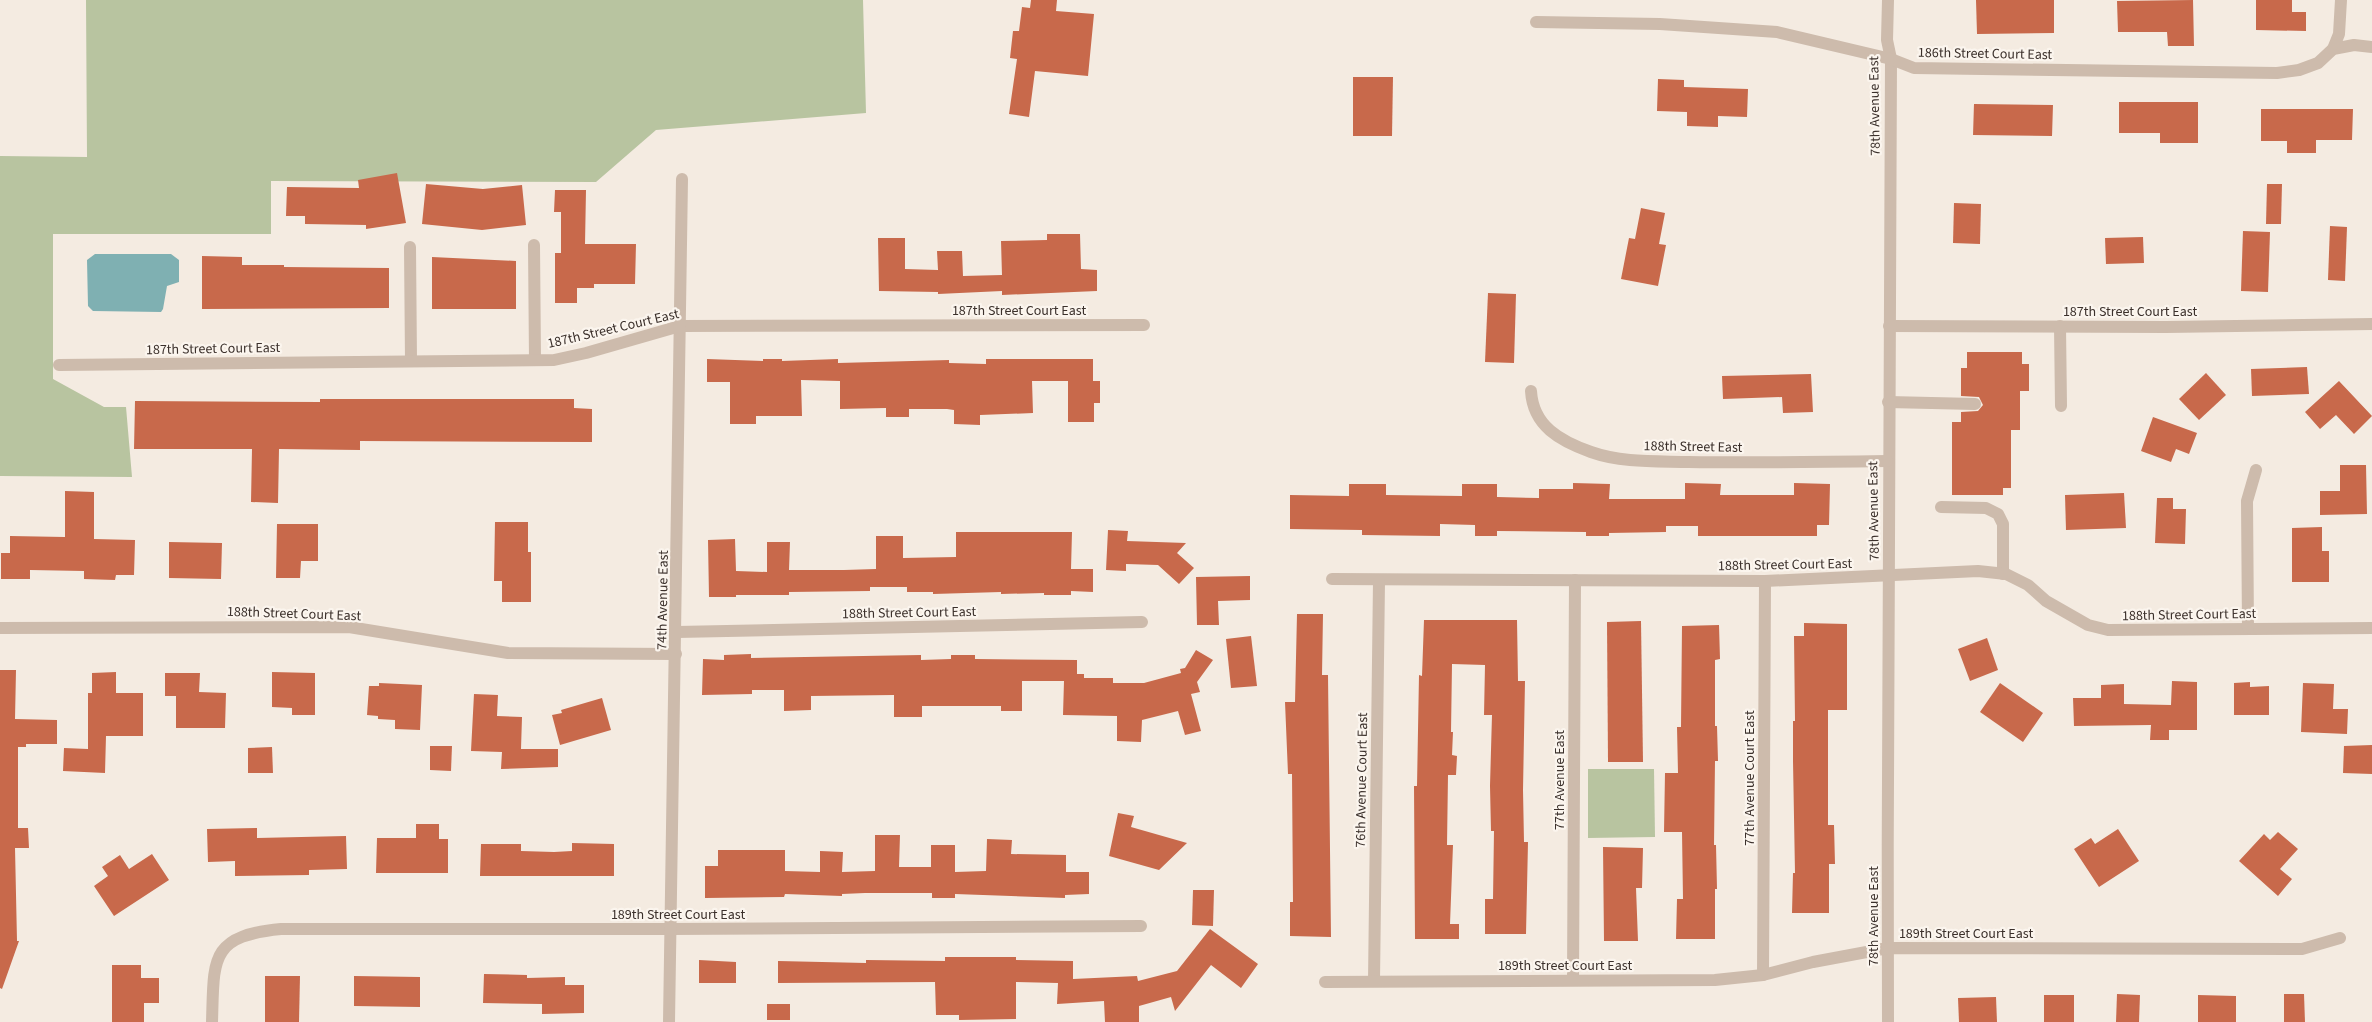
<svg xmlns="http://www.w3.org/2000/svg" width="2372" height="1022" font-family="'Source Sans 3',sans-serif">
	<style>
		.green { fill: #b8c4a0 }
		.water { fill: #7fb0b2 }
		.building { fill: #c8694b }
		.lines { fill: none; stroke-linecap: round; stroke-linejoin: round }
		.minor { stroke: #cdbbac; stroke-width: 12 }
		.labels { text-anchor: middle; stroke-width: 4.5; stroke-linejoin: round; paint-order: stroke }
		.street-label { font-size: 14px; fill: #3b302b; stroke: #fbf5ee }
	</style>
	<rect width="100%" height="100%" fill="#f4ebe1"/>
	<g class="green">
		<path d="M 86,0 L 863,0 L 866,113 L 656,130 L 596,182 L 271,181 L 271,234 L 53,234 L 53,379 L 104,407 L 126,407 L 132,477 L 0,476 L 0,156 L 87,157 Z"/>
		<path d="M 1588,769 L 1654,769 L 1655,837 L 1588,838 Z"/>
	</g>
	<path class="water" d="M 95,254 L 171,254 L 179,260 L 179,282 L 167,286 L 163,309 L 161,312 L 93,311 L 88,306 L 87,260 Z"/>
	<g class="building">
		<path d="M 1031,0 L 1057,0 L 1056,11 L 1094,14 L 1088,76 L 1035,71 L 1029,117 L 1009,114 L 1017,59 L 1010,58 L 1013,31 L 1019,31 L 1022,7 L 1030,8 Z"/>
		<path d="M 1976,0 L 2054,0 L 2054,33 L 1977,34 Z"/>
		<path d="M 2193,0 L 2194,46 L 2168,46 L 2167,32 L 2118,32 L 2117,1 Z"/>
		<path d="M 2256,0 L 2292,0 L 2292,12 L 2306,12 L 2306,31 L 2256,30 Z"/>
		<path d="M 1353,77 L 1393,77 L 1392,136 L 1353,136 Z"/>
		<path d="M 1658,79 L 1684,80 L 1684,87 L 1748,89 L 1747,117 L 1718,116 L 1718,127 L 1687,126 L 1687,112 L 1657,111 Z"/>
		<path d="M 2119,102 L 2198,102 L 2198,143 L 2160,143 L 2160,133 L 2119,133 Z"/>
		<path d="M 1974,104 L 2053,105 L 2052,136 L 1973,135 Z"/>
		<path d="M 2261,109 L 2353,109 L 2352,140 L 2316,140 L 2316,153 L 2287,153 L 2287,141 L 2261,141 Z"/>
		<path d="M 397,173 L 406,223 L 366,229 L 366,225 L 305,224 L 305,216 L 286,216 L 287,187 L 359,188 L 358,180 Z"/>
		<path d="M 426,184 L 483,189 L 522,185 L 526,225 L 482,230 L 422,224 Z"/>
		<path d="M 2267,184 L 2282,184 L 2281,224 L 2266,224 Z"/>
		<path d="M 555,190 L 586,190 L 585,244 L 636,244 L 635,284 L 594,284 L 594,288 L 577,288 L 577,303 L 555,303 L 555,253 L 561,253 L 561,212 L 554,212 Z"/>
		<path d="M 1954,203 L 1981,204 L 1980,244 L 1953,243 Z"/>
		<path d="M 1641,208 L 1665,213 L 1659,244 L 1666,245 L 1658,286 L 1621,279 L 1629,238 L 1635,239 Z"/>
		<path d="M 2330,226 L 2347,227 L 2345,281 L 2328,280 Z"/>
		<path d="M 2243,231 L 2270,232 L 2268,292 L 2241,291 Z"/>
		<path d="M 1047,234 L 1080,234 L 1081,269 L 1097,270 L 1097,291 L 1002,295 L 1002,291 L 938,294 L 938,292 L 879,291 L 878,238 L 905,238 L 905,269 L 938,270 L 937,251 L 962,251 L 963,276 L 1002,275 L 1001,241 L 1047,240 Z"/>
		<path d="M 2143,237 L 2144,263 L 2106,264 L 2105,238 Z"/>
		<path d="M 202,256 L 242,257 L 242,265 L 284,265 L 284,267 L 389,268 L 389,308 L 202,309 Z"/>
		<path d="M 432,257 L 516,261 L 516,309 L 432,309 Z"/>
		<path d="M 1488,293 L 1516,294 L 1514,363 L 1485,362 Z"/>
		<path d="M 1967,352 L 2022,352 L 2022,364 L 2029,364 L 2029,391 L 2020,391 L 2020,430 L 2011,430 L 2011,488 L 2003,488 L 2003,495 L 1952,495 L 1952,422 L 1961,422 L 1961,412 L 1978,411 L 1983,405 L 1979,397 L 1961,396 L 1961,368 L 1967,368 Z"/>
		<path d="M 707,359 L 763,361 L 763,359 L 782,359 L 782,361 L 838,359 L 838,363 L 949,360 L 949,363 L 986,364 L 986,359 L 1093,359 L 1093,381 L 1100,381 L 1100,403 L 1094,403 L 1094,422 L 1068,422 L 1068,381 L 1032,381 L 1033,413 L 980,415 L 980,425 L 954,424 L 954,410 L 947,409 L 909,409 L 909,417 L 886,417 L 886,408 L 840,409 L 840,381 L 801,380 L 802,416 L 756,416 L 756,424 L 730,424 L 730,382 L 707,382 Z"/>
		<path d="M 2307,367 L 2309,394 L 2252,396 L 2251,369 Z"/>
		<path d="M 2206,373 L 2226,395 L 2199,420 L 2179,399 Z"/>
		<path d="M 1811,374 L 1813,412 L 1783,413 L 1782,397 L 1723,399 L 1722,376 Z"/>
		<path d="M 2339,381 L 2372,416 L 2354,434 L 2336,415 L 2320,429 L 2305,412 Z"/>
		<path d="M 320,399 L 574,399 L 574,408 L 592,409 L 592,442 L 360,441 L 360,450 L 279,449 L 278,503 L 251,502 L 252,449 L 134,449 L 135,401 L 320,402 Z"/>
		<path d="M 2153,417 L 2197,433 L 2189,454 L 2176,449 L 2171,462 L 2141,451 Z"/>
		<path d="M 2340,465 L 2366,465 L 2367,514 L 2320,515 L 2320,491 L 2340,491 Z"/>
		<path d="M 1573,483 L 1610,484 L 1609,499 L 1685,499 L 1685,483 L 1721,484 L 1720,495 L 1794,495 L 1794,483 L 1830,484 L 1829,525 L 1817,525 L 1817,536 L 1698,536 L 1698,526 L 1666,526 L 1666,532 L 1609,533 L 1609,536 L 1586,536 L 1586,532 L 1497,531 L 1497,536 L 1475,536 L 1475,525 L 1440,524 L 1440,536 L 1362,535 L 1362,530 L 1290,529 L 1290,495 L 1349,496 L 1349,484 L 1386,484 L 1386,495 L 1462,496 L 1462,484 L 1497,484 L 1497,497 L 1539,498 L 1539,489 L 1573,489 Z"/>
		<path d="M 65,491 L 94,492 L 94,539 L 135,540 L 134,575 L 116,575 L 115,580 L 84,579 L 84,571 L 30,570 L 30,579 L 1,579 L 1,553 L 10,553 L 10,536 L 65,537 Z"/>
		<path d="M 2124,493 L 2126,528 L 2066,530 L 2065,495 Z"/>
		<path d="M 2157,498 L 2173,498 L 2173,509 L 2186,509 L 2185,544 L 2155,543 Z"/>
		<path d="M 495,522 L 528,522 L 528,552 L 531,552 L 531,602 L 502,602 L 502,581 L 494,581 Z"/>
		<path d="M 277,524 L 318,524 L 318,561 L 301,561 L 300,578 L 276,578 Z"/>
		<path d="M 2322,527 L 2322,551 L 2329,551 L 2329,582 L 2292,582 L 2292,528 Z"/>
		<path d="M 1108,530 L 1128,531 L 1127,541 L 1186,543 L 1177,553 L 1194,568 L 1179,584 L 1158,565 L 1126,564 L 1126,571 L 1106,570 Z"/>
		<path d="M 956,532 L 1072,532 L 1071,569 L 1093,569 L 1093,592 L 1071,591 L 1071,595 L 1044,595 L 1044,593 L 1001,594 L 1001,592 L 933,594 L 933,592 L 907,592 L 907,587 L 870,587 L 870,591 L 789,592 L 789,595 L 736,595 L 736,597 L 709,597 L 708,540 L 735,539 L 736,571 L 767,572 L 767,542 L 790,542 L 789,570 L 844,570 L 876,569 L 876,536 L 903,536 L 903,558 L 956,557 Z"/>
		<path d="M 169,542 L 222,543 L 221,579 L 169,578 Z"/>
		<path d="M 1250,576 L 1250,600 L 1218,601 L 1219,625 L 1197,625 L 1196,577 Z"/>
		<path d="M 1297,614 L 1323,614 L 1322,675 L 1328,675 L 1331,937 L 1290,936 L 1290,902 L 1293,902 L 1292,774 L 1288,774 L 1285,702 L 1295,702 Z"/>
		<path d="M 1424,620 L 1517,620 L 1518,681 L 1525,681 L 1523,790 L 1524,842 L 1528,842 L 1526,934 L 1485,934 L 1485,899 L 1493,899 L 1494,831 L 1491,831 L 1490,786 L 1492,715 L 1484,715 L 1485,665 L 1452,664 L 1451,732 L 1453,732 L 1452,755 L 1457,756 L 1456,775 L 1448,775 L 1447,845 L 1453,845 L 1450,924 L 1459,924 L 1459,939 L 1415,939 L 1414,786 L 1417,786 L 1419,675 L 1422,676 Z"/>
		<path d="M 1641,621 L 1643,762 L 1608,762 L 1607,622 Z"/>
		<path d="M 1804,623 L 1847,624 L 1847,710 L 1828,710 L 1828,825 L 1834,825 L 1835,864 L 1829,864 L 1829,913 L 1792,913 L 1793,873 L 1795,873 L 1793,761 L 1793,721 L 1795,721 L 1794,636 L 1804,636 Z"/>
		<path d="M 1719,625 L 1720,659 L 1715,660 L 1715,726 L 1717,726 L 1718,761 L 1715,761 L 1714,845 L 1716,845 L 1717,889 L 1715,889 L 1715,939 L 1676,939 L 1677,899 L 1683,899 L 1682,832 L 1664,832 L 1665,773 L 1678,773 L 1677,727 L 1681,727 L 1682,626 Z"/>
		<path d="M 1251,636 L 1257,686 L 1231,688 L 1226,639 Z"/>
		<path d="M 1987,638 L 1998,670 L 1970,681 L 1958,649 Z"/>
		<path d="M 1196,650 L 1213,660 L 1197,682 L 1200,692 L 1191,694 L 1201,731 L 1185,735 L 1178,711 L 1142,720 L 1141,742 L 1117,741 L 1117,716 L 1063,715 L 1064,681 L 1022,681 L 1022,711 L 1001,711 L 1001,706 L 922,706 L 922,717 L 894,717 L 894,695 L 811,696 L 811,710 L 784,711 L 784,690 L 752,690 L 752,694 L 702,695 L 703,659 L 724,660 L 724,655 L 751,654 L 751,658 L 921,655 L 921,660 L 951,659 L 951,655 L 975,655 L 975,659 L 1077,660 L 1077,674 L 1084,674 L 1084,678 L 1113,678 L 1113,683 L 1144,683 L 1181,673 L 1180,669 L 1185,668 Z"/>
		<path d="M 0,670 L 16,670 L 15,719 L 57,720 L 57,744 L 26,744 L 26,747 L 18,747 L 18,828 L 28,828 L 29,848 L 15,848 L 17,941 L 19,941 L 2,989 L 0,988 Z"/>
		<path d="M 116,672 L 116,693 L 143,693 L 143,736 L 106,736 L 105,773 L 63,771 L 64,748 L 88,749 L 88,693 L 92,693 L 92,673 Z"/>
		<path d="M 272,672 L 315,673 L 315,715 L 292,715 L 292,708 L 272,707 Z"/>
		<path d="M 165,673 L 200,673 L 199,692 L 226,693 L 225,728 L 176,728 L 176,696 L 165,696 Z"/>
		<path d="M 2172,681 L 2197,682 L 2197,730 L 2169,730 L 2169,740 L 2150,740 L 2151,725 L 2074,726 L 2073,698 L 2101,698 L 2101,685 L 2124,684 L 2124,704 L 2171,705 Z"/>
		<path d="M 2250,682 L 2250,687 L 2269,686 L 2269,715 L 2234,715 L 2234,683 Z"/>
		<path d="M 379,683 L 422,685 L 420,730 L 395,729 L 395,720 L 378,719 L 378,716 L 367,715 L 369,686 L 379,686 Z"/>
		<path d="M 2000,683 L 2043,713 L 2023,742 L 1980,712 Z"/>
		<path d="M 2303,683 L 2334,684 L 2333,709 L 2348,709 L 2347,734 L 2301,732 Z"/>
		<path d="M 474,694 L 498,695 L 497,716 L 522,717 L 521,749 L 558,749 L 558,767 L 501,769 L 502,752 L 471,751 Z"/>
		<path d="M 602,698 L 611,730 L 560,745 L 552,715 L 562,713 L 561,710 Z"/>
		<path d="M 2372,745 L 2372,774 L 2343,773 L 2344,746 Z"/>
		<path d="M 430,746 L 452,746 L 451,771 L 430,770 Z"/>
		<path d="M 272,747 L 273,773 L 248,773 L 248,748 Z"/>
		<path d="M 1118,813 L 1134,816 L 1131,827 L 1187,843 L 1159,870 L 1109,856 Z"/>
		<path d="M 416,824 L 439,824 L 439,839 L 448,839 L 448,873 L 376,873 L 377,838 L 416,838 Z"/>
		<path d="M 257,828 L 257,838 L 346,836 L 347,869 L 309,870 L 309,875 L 235,876 L 235,861 L 208,862 L 207,829 Z"/>
		<path d="M 2118,829 L 2139,861 L 2099,887 L 2074,849 L 2091,838 L 2095,844 Z"/>
		<path d="M 2278,832 L 2298,849 L 2280,869 L 2292,879 L 2278,896 L 2239,861 L 2264,834 L 2270,840 Z"/>
		<path d="M 875,835 L 900,835 L 899,867 L 931,867 L 931,845 L 955,845 L 955,872 L 986,871 L 987,839 L 1012,840 L 1011,854 L 1066,855 L 1066,872 L 1089,872 L 1089,894 L 1065,895 L 1065,898 L 955,894 L 955,898 L 932,898 L 932,893 L 865,893 L 842,894 L 842,896 L 785,894 L 784,897 L 705,898 L 705,866 L 718,866 L 718,850 L 785,850 L 785,871 L 820,872 L 820,851 L 843,852 L 842,872 L 875,871 Z"/>
		<path d="M 572,843 L 614,844 L 614,876 L 480,876 L 481,844 L 521,844 L 521,851 L 554,852 L 572,851 Z"/>
		<path d="M 1603,847 L 1643,848 L 1642,888 L 1636,888 L 1638,941 L 1604,941 Z"/>
		<path d="M 152,854 L 169,880 L 114,916 L 94,886 L 108,876 L 102,867 L 120,855 L 129,869 Z"/>
		<path d="M 1193,890 L 1214,890 L 1213,926 L 1192,925 Z"/>
		<path d="M 1210,929 L 1258,964 L 1241,988 L 1211,965 L 1175,1011 L 1171,997 L 1139,1006 L 1139,1022 L 1105,1022 L 1104,1001 L 1057,1004 L 1058,983 L 1016,982 L 1016,1019 L 959,1020 L 959,1015 L 936,1015 L 935,982 L 778,983 L 778,961 L 866,963 L 866,960 L 945,961 L 945,957 L 1016,957 L 1016,960 L 1073,961 L 1073,979 L 1137,976 L 1138,981 L 1177,971 Z"/>
		<path d="M 699,960 L 736,962 L 736,983 L 699,983 Z"/>
		<path d="M 112,965 L 141,965 L 141,978 L 159,978 L 159,1003 L 144,1003 L 144,1022 L 112,1022 Z"/>
		<path d="M 484,974 L 527,975 L 527,978 L 565,977 L 565,985 L 584,985 L 584,1013 L 542,1014 L 542,1004 L 483,1003 Z"/>
		<path d="M 265,976 L 300,976 L 299,1022 L 265,1022 Z"/>
		<path d="M 354,976 L 420,977 L 420,1007 L 354,1006 Z"/>
		<path d="M 2117,994 L 2140,995 L 2139,1022 L 2116,1022 Z"/>
		<path d="M 2284,994 L 2304,994 L 2305,1022 L 2284,1022 Z"/>
		<rect x="2044" y="995" width="30" height="27"/>
		<path d="M 2198,995 L 2236,996 L 2236,1022 L 2198,1022 Z"/>
		<path d="M 1996,997 L 1997,1022 L 1959,1022 L 1958,998 Z"/>
		<rect x="767" y="1004" width="23" height="16"/>
	</g>
	<g class="lines">
		<g class="minor">
			<path d="M 1888,0 L 1887,40 L 1891,59 C 1889,380 1887,701 1888,1022"/>
			<path d="M 1536,22 L 1660,24 L 1777,32 L 1891,59 L 1914,68 L 2277,73 L 2299,70 L 2318,63 L 2333,49 L 2354,45 L 2372,47"/>
			<path d="M 2333,49 L 2339,34 L 2341,0"/>
			<path d="M 534,245 L 535,360"/>
			<path d="M 410,247 L 411,361"/>
			<path d="M 1889,326 L 2166,327 L 2372,324"/>
			<path d="M 2060,326 L 2061,406"/>
			<path d="M 59,365 L 554,360 L 586,353 L 680,326 L 1144,325"/>
			<path d="M 1531,391 C 1533,426 1560,441 1591,452 C 1622,463 1656,461 1689,462 C 1755,463 1821,462 1887,461"/>
			<path d="M 1888,402 L 1975,404"/>
			<path d="M 1941,507 L 1986,508 L 1998,514 L 2003,524 L 2003,574"/>
			<path d="M 1332,579 L 1765,581 L 1978,571 L 2006,574 L 2028,585 L 2046,601 L 2088,625 L 2108,630 L 2372,628"/>
			<path d="M 0,628 L 349,627 L 508,653 L 676,654"/>
			<path d="M 2248,628 L 2247,501 L 2256,470"/>
			<path d="M 677,632 L 1142,622"/>
			<path d="M 1763,975 L 1765,581"/>
			<path d="M 1573,980 L 1575,580"/>
			<path d="M 1374,981 L 1379,581"/>
			<path d="M 1325,982 L 1715,980 L 1763,975 L 1813,962 L 1888,948 L 2302,949 L 2340,938"/>
			<path d="M 212,1022 C 214,959 209,936 281,929 L 670,929 L 1141,926"/>
			<path d="M 669,1022 L 682,179"/>
		</g>
	</g>
	<g class="labels">
		<g class="street-label">
			<text transform="translate(1985 53) rotate(1)" y="5">186th Street Court East</text>
			<text transform="translate(1874 106) rotate(-91)" y="5">78th Avenue East</text>
			<text x="1019" y="315">187th Street Court East</text>
			<text x="2130" y="316">187th Street Court East</text>
			<text transform="translate(613 328) rotate(-13)" y="5">187th Street Court East</text>
			<text transform="translate(213 348) rotate(-1)" y="5">187th Street Court East</text>
			<text transform="translate(1693 446) rotate(1)" y="5">188th Street East</text>
			<text transform="translate(1873 511) rotate(-91)" y="5">78th Avenue East</text>
			<text transform="translate(1785 564) rotate(-1)" y="5">188th Street Court East</text>
			<text transform="translate(662 600) rotate(-89)" y="5">74th Avenue East</text>
			<text transform="translate(909 612) rotate(-1)" y="5">188th Street Court East</text>
			<text transform="translate(294 613) rotate(2)" y="5">188th Street Court East</text>
			<text transform="translate(2189 614) rotate(-1)" y="5">188th Street Court East</text>
			<text transform="translate(1749 778) rotate(-90)" y="5">77th Avenue Court East</text>
			<text transform="translate(1361 780) rotate(-89)" y="5">76th Avenue Court East</text>
			<text transform="translate(1559 780) rotate(-90)" y="5">77th Avenue East</text>
			<text x="678" y="919">189th Street Court East</text>
			<text transform="translate(1873 916) rotate(-90)" y="5">78th Avenue East</text>
			<text x="1966" y="938">189th Street Court East</text>
			<text x="1565" y="970">189th Street Court East</text>
		</g>
	</g>
</svg>
